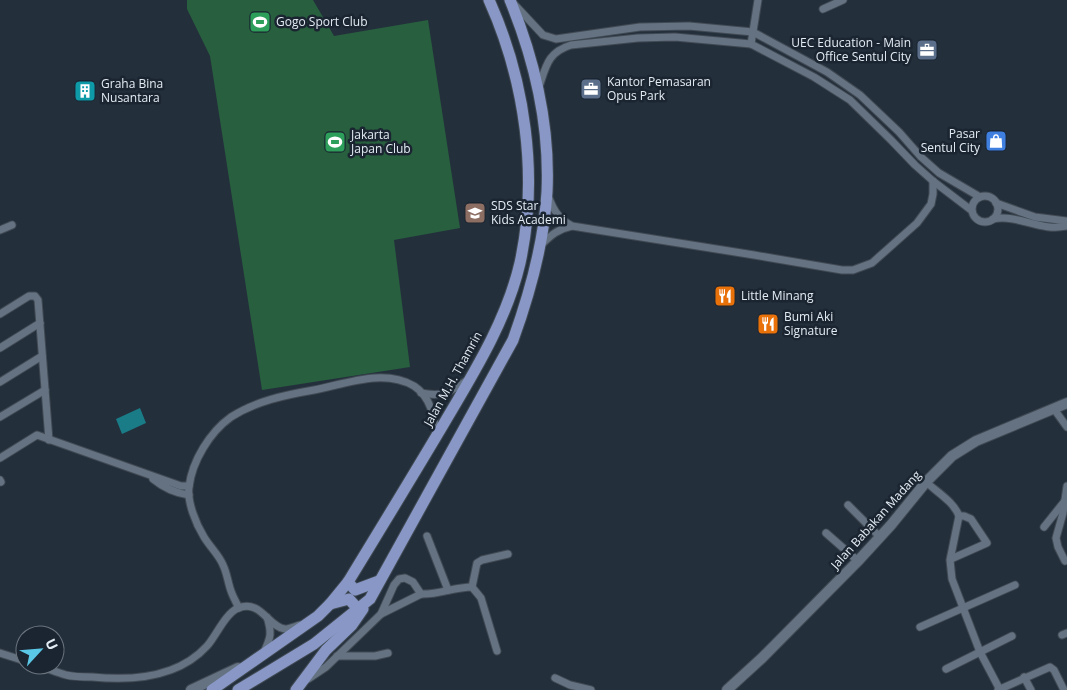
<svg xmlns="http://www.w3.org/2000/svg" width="1067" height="690" font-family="'Open Sans',sans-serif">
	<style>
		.green { fill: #285f3e }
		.water { fill: #1a7c87 }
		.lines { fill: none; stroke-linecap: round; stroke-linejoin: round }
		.minor-casing { stroke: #404a54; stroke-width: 9 }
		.secondary-casing { stroke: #404a54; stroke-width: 12 }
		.primary-casing { stroke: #404a54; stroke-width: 13 }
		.minor { stroke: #657281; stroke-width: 7 }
		.secondary { stroke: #657281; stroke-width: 10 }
		.primary { stroke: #8897c5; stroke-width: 11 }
		.labels { text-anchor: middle; stroke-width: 5; stroke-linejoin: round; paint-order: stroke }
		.poi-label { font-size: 12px; fill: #e4ecf4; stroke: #1a2531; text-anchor: start }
		.street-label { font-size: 12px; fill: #e4ecf4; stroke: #1a2531 }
	</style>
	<rect width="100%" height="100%" fill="#242f3c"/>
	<path class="green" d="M 187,0 L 313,0 L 334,36 L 428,20 L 460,228 L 394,240 L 410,367 L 262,390 L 210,56 L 187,9 Z"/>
	<path class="water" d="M 140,408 L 146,423 L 122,434 L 116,419 Z"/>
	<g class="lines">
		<g class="minor-casing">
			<g id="minor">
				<path d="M 514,4 L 543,35 L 556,39 L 640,27 L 689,26 L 753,32 L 827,72 L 860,95 L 899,132 L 921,157 L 939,173 L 980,197"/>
				<path d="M 823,9 L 843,0"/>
				<path d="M 751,44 L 758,0"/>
				<path d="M 539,87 C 546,66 548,52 571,45 L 638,38 L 675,37 L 751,44 L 814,77 L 850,100 L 891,140 L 915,165 L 933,181 L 971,210"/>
				<circle cx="985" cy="209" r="13"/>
				<path d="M 549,198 C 554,211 559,219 572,226 L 754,255 L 842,270 L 853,270 L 872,263 L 917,223 L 931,204 L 933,194 L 933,181"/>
				<path d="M 996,203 L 1035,217 L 1067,221"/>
				<path d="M 993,219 C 1019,214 1040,232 1067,226"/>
				<path d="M 0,230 L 12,225"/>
				<path d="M 541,245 C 551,235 558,229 572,226"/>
				<path d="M 0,314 L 29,296 L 35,296 L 38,300 L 49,440"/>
				<path d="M 0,348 L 40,323"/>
				<path d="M 0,382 L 42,356"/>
				<path d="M 421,393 C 442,397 449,393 466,381"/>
				<path d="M 1054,409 L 1067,427"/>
				<path d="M 0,417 L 45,390"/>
				<path d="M 0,458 L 37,435 L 181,486 L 189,486"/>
				<path d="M 153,479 C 164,488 174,493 189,495"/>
				<path d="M 0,480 L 1,482"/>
				<path d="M 926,482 C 937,492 954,502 959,516 L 950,560 L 952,579 L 980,652 L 1000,690"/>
				<path d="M 848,505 L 880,537"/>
				<path d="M 1044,527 L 1064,502"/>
				<path d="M 826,533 L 858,561"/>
				<path d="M 427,536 L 448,590"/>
				<path d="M 951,559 L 987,543 L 971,519 L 964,516 L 959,516"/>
				<path d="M 1065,561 L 1058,547 L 1056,538 L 1063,513 L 1067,486"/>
				<path d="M 472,587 L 477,563 L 482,560 L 508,554"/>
				<path d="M 239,608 C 236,602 233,597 231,591 C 228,583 227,573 223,565 C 219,555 210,547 204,537 C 196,524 187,502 189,487 C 192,461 210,432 231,417 C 256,401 285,395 314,390 C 345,384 384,368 414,386 C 431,397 434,417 437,436"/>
				<path d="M 381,614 L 421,594"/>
				<path d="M 920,627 L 1015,585"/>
				<path d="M 1062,635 L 1067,633"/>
				<path d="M 264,652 C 271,637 272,633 267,617"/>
				<path d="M 0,653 L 25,661"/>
				<path d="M 337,656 L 375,656 L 388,653"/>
				<path d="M 36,665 C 46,668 56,672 66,675 C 74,677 84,677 92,677 C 132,681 178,678 207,646 C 216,636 225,614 238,608 C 261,599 268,627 285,629 C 289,629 296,626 300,625"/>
				<path d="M 946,669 L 1012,636"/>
				<path d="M 1024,677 L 1031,690"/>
				<path d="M 555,678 L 570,685 L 591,690"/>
				<path d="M 308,679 L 326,667 L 381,614 L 394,585 L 399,579 L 405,578 L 413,582 L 421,594 C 438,595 454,587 472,587 L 481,598 L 497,651"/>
				<path d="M 998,690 L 1050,667 L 1054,670 L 1064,690"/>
			</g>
		</g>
		<g class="secondary-casing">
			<g id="secondary">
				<path d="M 191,690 L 238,668"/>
				<path d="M 727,690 L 762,658 L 858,561 L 891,525 L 926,482 L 952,456 L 976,441 L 1067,403"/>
			</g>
		</g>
		<g class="primary-casing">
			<g id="primary">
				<path d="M 348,582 L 355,590 L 379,581"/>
				<path d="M 330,604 L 349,599 L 358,609"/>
				<path d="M 212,690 L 318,616 L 330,604 L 348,582 C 381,528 414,474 446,420 C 475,371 507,319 520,263 C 539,176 525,80 489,0"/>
				<path d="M 238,690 L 314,644 L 370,599 L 513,340 C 530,293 544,243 547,192 C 550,126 535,61 510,0"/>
				<path d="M 296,690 L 326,650 L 352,625 L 363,609"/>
			</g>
		</g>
		<use href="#minor" class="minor"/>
		<use href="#secondary" class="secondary"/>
		<use href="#primary" class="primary"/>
	</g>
	<defs>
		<g id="stadium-square" transform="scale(1.125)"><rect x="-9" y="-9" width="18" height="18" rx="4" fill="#2e9e5b" stroke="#1a2531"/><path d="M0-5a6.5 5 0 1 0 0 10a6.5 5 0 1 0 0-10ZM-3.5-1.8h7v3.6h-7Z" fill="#fff"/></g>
		<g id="office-square" transform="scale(1.125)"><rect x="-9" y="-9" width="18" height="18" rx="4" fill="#5c6f8a" stroke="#1a2531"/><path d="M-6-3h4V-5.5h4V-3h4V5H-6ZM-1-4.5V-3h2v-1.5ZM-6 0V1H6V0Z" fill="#fff"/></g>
		<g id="building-square" transform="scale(1.125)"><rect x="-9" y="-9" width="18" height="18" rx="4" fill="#0f9aa8" stroke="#1a2531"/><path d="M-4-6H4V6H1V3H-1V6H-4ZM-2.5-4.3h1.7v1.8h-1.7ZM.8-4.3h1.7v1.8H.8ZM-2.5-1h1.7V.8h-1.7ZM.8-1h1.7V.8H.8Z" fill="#fff"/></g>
		<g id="shop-square" transform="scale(1.125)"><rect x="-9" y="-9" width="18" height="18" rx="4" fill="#3f7fe0" stroke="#1a2531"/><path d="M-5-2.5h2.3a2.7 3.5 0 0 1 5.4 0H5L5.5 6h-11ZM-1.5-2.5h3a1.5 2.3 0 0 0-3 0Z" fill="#fff"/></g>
		<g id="school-square" transform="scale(1.125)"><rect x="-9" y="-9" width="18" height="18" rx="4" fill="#8d6e63" stroke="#1a2531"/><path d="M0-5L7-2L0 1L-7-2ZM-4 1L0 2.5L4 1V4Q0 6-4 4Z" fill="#fff"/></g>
		<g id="restaurant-square" transform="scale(1.125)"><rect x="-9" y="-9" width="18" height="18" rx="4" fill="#e8710a" stroke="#1a2531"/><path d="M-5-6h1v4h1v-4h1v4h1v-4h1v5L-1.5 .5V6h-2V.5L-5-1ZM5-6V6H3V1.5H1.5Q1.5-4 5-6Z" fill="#fff"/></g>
	</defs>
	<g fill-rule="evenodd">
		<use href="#stadium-square" x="260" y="22"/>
		<use href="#office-square" x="927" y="50"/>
		<use href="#office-square" x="591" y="89"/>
		<use href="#building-square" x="85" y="91"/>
		<use href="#shop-square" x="996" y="141"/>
		<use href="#stadium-square" x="335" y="142"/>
		<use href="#school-square" x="475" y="213"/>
		<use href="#restaurant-square" x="725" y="296"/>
		<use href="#restaurant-square" x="768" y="324"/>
	</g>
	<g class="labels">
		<g class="poi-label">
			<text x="276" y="26">Gogo Sport Club</text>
			<text x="911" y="47" text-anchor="end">UEC Education - Main<tspan x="911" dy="14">Office Sentul City</tspan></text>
			<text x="607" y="86">Kantor Pemasaran<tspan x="607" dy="14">Opus Park</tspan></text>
			<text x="101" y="88">Graha Bina<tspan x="101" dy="14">Nusantara</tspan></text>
			<text x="980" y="138" text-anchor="end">Pasar<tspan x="980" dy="14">Sentul City</tspan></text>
			<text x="351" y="139">Jakarta<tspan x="351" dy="14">Japan Club</tspan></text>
			<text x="491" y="210">SDS Star<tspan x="491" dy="14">Kids Academi</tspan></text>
			<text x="741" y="300">Little Minang</text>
			<text x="784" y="321">Bumi Aki<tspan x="784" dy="14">Signature</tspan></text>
		</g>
		<g class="street-label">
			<text transform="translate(453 379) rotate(-61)" y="4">Jalan M.H. Thamrin</text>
			<text transform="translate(876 520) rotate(-48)" y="4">Jalan Babakan Madang</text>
		</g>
	</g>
	<g transform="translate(40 650) rotate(64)"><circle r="24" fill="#1a2531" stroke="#6b757f"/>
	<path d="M0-4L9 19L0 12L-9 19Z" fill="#5bc7e7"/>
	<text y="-8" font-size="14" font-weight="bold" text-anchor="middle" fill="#e4ecf4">U</text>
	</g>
</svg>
